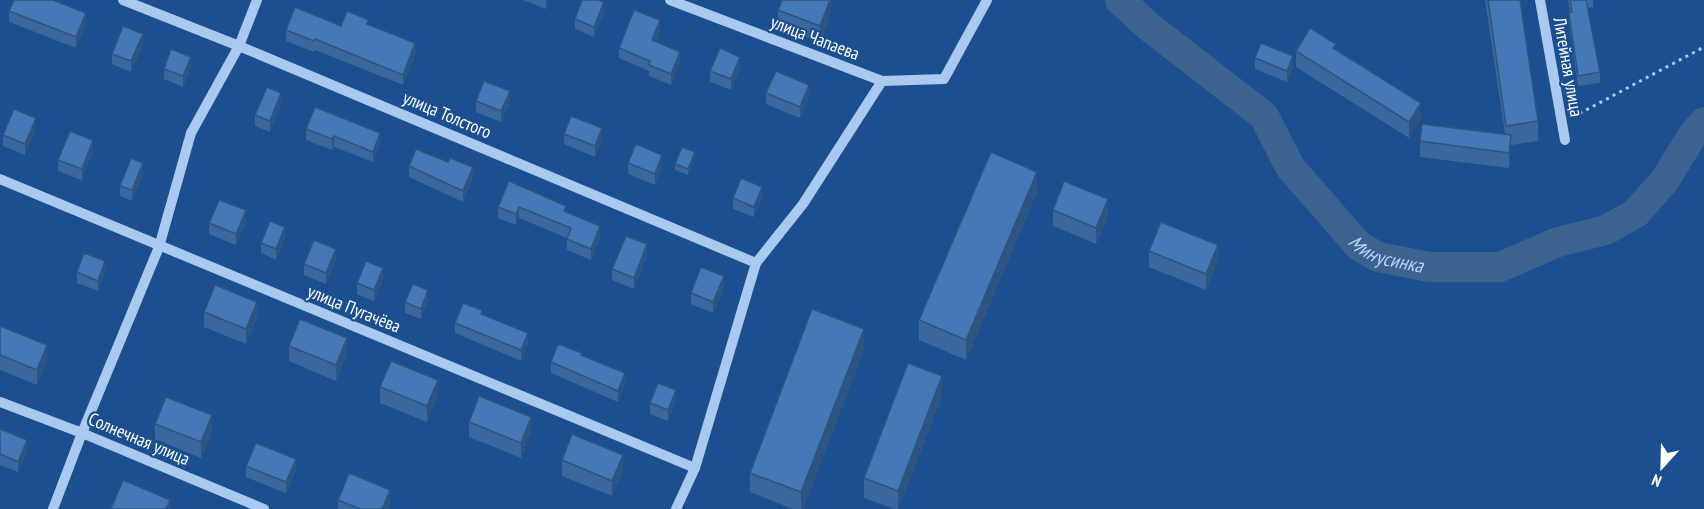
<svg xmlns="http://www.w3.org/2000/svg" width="1704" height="509" font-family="'PT Sans Narrow',sans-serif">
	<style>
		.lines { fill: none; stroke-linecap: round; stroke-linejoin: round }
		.river { stroke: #3c6290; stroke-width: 30 }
		.path { stroke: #a9c9ee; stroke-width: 3; stroke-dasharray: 3 4.5; stroke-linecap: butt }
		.minor { stroke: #a9c9ee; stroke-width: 10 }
		.wall { fill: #3a679d }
		.shaded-wall { fill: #305480 }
		.building { fill: #4478b7; stroke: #305480; stroke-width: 1.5 }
		.labels { text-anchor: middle; stroke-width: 4.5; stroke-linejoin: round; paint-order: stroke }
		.street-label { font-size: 18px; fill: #fff; stroke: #1b4f8f }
		.water-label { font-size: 20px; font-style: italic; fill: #b5d3f5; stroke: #1b4f8f }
	</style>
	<rect width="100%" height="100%" fill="#1b4f8f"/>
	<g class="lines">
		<path class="river" id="s1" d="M 1120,0 L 1148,26 L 1264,116 L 1290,167 L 1359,246 L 1378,257 L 1429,267 L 1500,267 L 1558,242 L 1606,230 L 1636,213 L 1665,180 L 1692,136 L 1704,122"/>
		<path class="path" d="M 1573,117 L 1704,47"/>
		<g class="minor">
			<path d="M 123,0 L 239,46 L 756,263"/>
			<path d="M 670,0 L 882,81"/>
			<path d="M 1540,0 L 1565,140"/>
			<path d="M 0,179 L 695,468"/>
			<path d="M 0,402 L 82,433 L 264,509"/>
			<path d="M 53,509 L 82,433 L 159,247 L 191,133 L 239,46 L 257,0"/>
			<path d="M 676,509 L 695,468 L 756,263 L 803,204 L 882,81 L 944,79 L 987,0"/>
		</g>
	</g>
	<g class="wall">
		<path d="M 523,0 L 549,0 L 546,9 Z"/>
		<path d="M 831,0 L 831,12 L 820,42 L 778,26 L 778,10 Z"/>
		<path d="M 1485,0 L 1520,0 L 1538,121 L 1538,141 L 1511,145 L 1509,168 L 1420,157 L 1420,141 L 1505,134 Z"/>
		<path d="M 1568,0 L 1593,0 L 1593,7 L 1588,8 L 1600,72 L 1600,83 L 1578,86 L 1569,23 L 1569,13 L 1570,12 Z"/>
		<path d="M 9,11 L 86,24 L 76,48 L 9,22 Z"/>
		<path d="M 604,13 L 594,37 L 575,29 L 575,19 Z"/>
		<path d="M 369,25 L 415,54 L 403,85 L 315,50 L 314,52 L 286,41 L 286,30 L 341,26 Z"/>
		<path d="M 660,31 L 656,42 L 680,63 L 671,85 L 649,76 L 649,71 L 619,58 L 619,48 Z"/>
		<path d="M 143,44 L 131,72 L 112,64 L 112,54 Z"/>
		<path d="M 1336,50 L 1421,119 L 1409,138 L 1296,67 L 1296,51 Z"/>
		<path d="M 1255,58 L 1293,67 L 1287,82 L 1255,69 Z"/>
		<path d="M 191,67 L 183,87 L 164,79 L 164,69 Z"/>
		<path d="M 740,68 L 731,90 L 710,82 L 710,71 Z"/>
		<path d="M 766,93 L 809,95 L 800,118 L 766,104 Z"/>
		<path d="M 476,101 L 510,101 L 501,122 L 476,112 Z"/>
		<path d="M 281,104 L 270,132 L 255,126 L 255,115 Z"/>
		<path d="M 36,129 L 25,155 L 3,146 L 3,135 Z"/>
		<path d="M 306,129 L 380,144 L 373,162 L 334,147 L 332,150 L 306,140 Z"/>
		<path d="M 564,134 L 602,139 L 595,157 L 564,144 Z"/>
		<path d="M 93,151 L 82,180 L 58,171 L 58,160 Z"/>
		<path d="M 695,158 L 688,175 L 675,170 L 675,164 Z"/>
		<path d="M 628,163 L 662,165 L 655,185 L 628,174 Z"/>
		<path d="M 409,166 L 473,178 L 463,202 L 409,177 Z"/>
		<path d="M 143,174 L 132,201 L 120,196 L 120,186 Z"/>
		<path d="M 509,181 L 566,212 L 600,237 L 591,260 L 567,250 L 567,238 L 519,218 L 516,225 L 498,218 L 498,207 Z"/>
		<path d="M 1037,192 L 966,360 L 919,340 L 919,320 Z"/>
		<path d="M 733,198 L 762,198 L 754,217 L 733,209 Z"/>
		<path d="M 1053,210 L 1108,215 L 1096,244 L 1053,226 Z"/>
		<path d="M 246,221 L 236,245 L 209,234 L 209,223 Z"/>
		<path d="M 285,238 L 276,260 L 261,253 L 261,243 Z"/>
		<path d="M 1149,251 L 1218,260 L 1206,290 L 1149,267 Z"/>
		<path d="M 647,255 L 634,289 L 612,280 L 612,269 Z"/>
		<path d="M 336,259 L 326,284 L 304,275 L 304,264 Z"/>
		<path d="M 77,272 L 105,272 L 98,291 L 77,283 Z"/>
		<path d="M 383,279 L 374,301 L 357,294 L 357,283 Z"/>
		<path d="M 724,287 L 713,313 L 691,304 L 691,293 Z"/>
		<path d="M 428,301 L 421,319 L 405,313 L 405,302 Z"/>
		<path d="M 204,312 L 257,317 L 246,344 L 204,327 Z"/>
		<path d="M 455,323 L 528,343 L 521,361 L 455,333 Z"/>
		<path d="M 0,326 L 47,360 L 37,385 L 0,370 Z"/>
		<path d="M 289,346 L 347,353 L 336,381 L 289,361 Z"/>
		<path d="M 864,349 L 803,509 L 793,509 L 750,492 L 750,473 Z"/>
		<path d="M 582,356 L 625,384 L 618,402 L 551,373 L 551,362 Z"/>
		<path d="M 380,387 L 438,395 L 427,422 L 380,403 Z"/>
		<path d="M 942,396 L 898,509 L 894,509 L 864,498 L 864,478 Z"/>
		<path d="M 676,400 L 668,421 L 650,414 L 650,403 Z"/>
		<path d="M 469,422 L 531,432 L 521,458 L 469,437 Z"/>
		<path d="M 155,424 L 212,431 L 201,458 L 155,439 Z"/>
		<path d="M 0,429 L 27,451 L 18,472 L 0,465 Z"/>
		<path d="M 562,460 L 623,471 L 612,496 L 562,476 Z"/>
		<path d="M 246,466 L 296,470 L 286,493 L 246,477 Z"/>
		<path d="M 338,500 L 390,505 L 388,509 L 338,509 Z"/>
	</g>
	<g class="shaded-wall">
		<path d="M 546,0 L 549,0 L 546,9 Z"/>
		<path d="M 830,0 L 831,0 L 831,12 L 820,42 L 820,26 Z"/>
		<path d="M 604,2 L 604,13 L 594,37 L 594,27 Z"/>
		<path d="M 86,13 L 86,24 L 76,48 L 76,37 Z"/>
		<path d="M 660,20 L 660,31 L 652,51 L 652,40 Z"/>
		<path d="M 143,34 L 143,44 L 131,72 L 131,61 Z"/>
		<path d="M 415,43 L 415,54 L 403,85 L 403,75 Z"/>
		<path d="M 680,52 L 680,63 L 671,85 L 671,74 Z"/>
		<path d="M 1293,56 L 1293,67 L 1287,82 L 1287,71 Z"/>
		<path d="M 191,57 L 191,67 L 183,87 L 183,76 Z"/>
		<path d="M 740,57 L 740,68 L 731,90 L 731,79 Z"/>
		<path d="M 809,85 L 809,95 L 800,118 L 800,107 Z"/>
		<path d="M 510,91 L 510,101 L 501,122 L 501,111 Z"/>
		<path d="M 281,93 L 281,104 L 270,132 L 270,121 Z"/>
		<path d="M 1421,103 L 1421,119 L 1409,138 L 1409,122 Z"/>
		<path d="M 36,118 L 36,129 L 25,155 L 25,144 Z"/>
		<path d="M 602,128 L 602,139 L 595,157 L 595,146 Z"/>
		<path d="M 380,133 L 380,144 L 373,162 L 373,152 Z"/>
		<path d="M 1511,135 L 1511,151 L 1509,168 L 1509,153 Z"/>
		<path d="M 334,136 L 334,147 L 332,150 L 332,139 Z"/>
		<path d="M 93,140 L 93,151 L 82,180 L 82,169 Z"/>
		<path d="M 695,152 L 695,158 L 688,175 L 688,169 Z"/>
		<path d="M 662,155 L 662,165 L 655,185 L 655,174 Z"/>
		<path d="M 143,163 L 143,174 L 132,201 L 132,190 Z"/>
		<path d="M 473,167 L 473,178 L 463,202 L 463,191 Z"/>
		<path d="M 1037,172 L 1037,192 L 966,360 L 966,340 Z"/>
		<path d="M 762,187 L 762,198 L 754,217 L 754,207 Z"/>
		<path d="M 1108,199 L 1108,215 L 1096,244 L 1096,228 Z"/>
		<path d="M 519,207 L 519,218 L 516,225 L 516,214 Z"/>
		<path d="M 246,210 L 246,221 L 236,245 L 236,234 Z"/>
		<path d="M 600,226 L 600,237 L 591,260 L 591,249 Z"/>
		<path d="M 285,227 L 285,238 L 276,260 L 276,249 Z"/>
		<path d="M 647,244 L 647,255 L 634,289 L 634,278 Z"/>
		<path d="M 1218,245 L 1218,260 L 1206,290 L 1206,274 Z"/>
		<path d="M 336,249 L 336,259 L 326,284 L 326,273 Z"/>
		<path d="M 105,261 L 105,272 L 98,291 L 98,281 Z"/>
		<path d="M 383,268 L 383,279 L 374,301 L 374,290 Z"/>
		<path d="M 724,276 L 724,287 L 713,313 L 713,302 Z"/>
		<path d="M 428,290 L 428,301 L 421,319 L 421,309 Z"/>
		<path d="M 257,302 L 257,317 L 246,344 L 246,329 Z"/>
		<path d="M 864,329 L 864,349 L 803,509 L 801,509 L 801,492 Z"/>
		<path d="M 528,333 L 528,343 L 521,361 L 521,350 Z"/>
		<path d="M 347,338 L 347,353 L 336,381 L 336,365 Z"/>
		<path d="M 47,345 L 47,360 L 37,385 L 37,370 Z"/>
		<path d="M 625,373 L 625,384 L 618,402 L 618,391 Z"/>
		<path d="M 942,376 L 942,396 L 898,509 L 898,491 Z"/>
		<path d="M 438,380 L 438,395 L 427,422 L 427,406 Z"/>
		<path d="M 676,390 L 676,400 L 668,421 L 668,410 Z"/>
		<path d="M 212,415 L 212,431 L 201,458 L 201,442 Z"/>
		<path d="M 531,417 L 531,432 L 521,458 L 521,443 Z"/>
		<path d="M 27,440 L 27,451 L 18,472 L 18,462 Z"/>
		<path d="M 623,455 L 623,471 L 612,496 L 612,481 Z"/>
		<path d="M 296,459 L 296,470 L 286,493 L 286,482 Z"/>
		<path d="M 390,490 L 390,505 L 388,509 L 382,509 Z"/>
		<path d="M 170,500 L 170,509 L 166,509 Z"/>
	</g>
	<g class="building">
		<path d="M 14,0 L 53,0 L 86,13 L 76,37 L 9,11 Z"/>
		<path d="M 582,0 L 598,0 L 604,2 L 594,27 L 575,19 Z"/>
		<path d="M 782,0 L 830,0 L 820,26 L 778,10 Z"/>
		<path d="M 1488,0 L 1520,0 L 1538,121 L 1506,126 Z"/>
		<path d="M 1570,0 L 1586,0 L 1600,72 L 1578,76 L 1569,13 L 1572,12 Z"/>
		<path d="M 295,7 L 341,26 L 347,11 L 369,20 L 367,24 L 415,43 L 403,75 L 315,39 L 314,41 L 286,30 Z"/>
		<path d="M 634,10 L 660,20 L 652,40 L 680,52 L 671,74 L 649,65 L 650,61 L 619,48 Z"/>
		<path d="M 123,26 L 143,34 L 131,61 L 112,54 Z"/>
		<path d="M 1310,28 L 1336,44 L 1333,48 L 1421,103 L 1409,122 L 1296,51 Z"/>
		<path d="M 1261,43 L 1293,56 L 1287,71 L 1255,58 Z"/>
		<path d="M 720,48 L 740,57 L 731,79 L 710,71 Z"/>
		<path d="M 171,49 L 191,57 L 183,76 L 164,69 Z"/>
		<path d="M 776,71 L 809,85 L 800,107 L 766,93 Z"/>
		<path d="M 484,81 L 510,91 L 501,111 L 476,101 Z"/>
		<path d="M 267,87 L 281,93 L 270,121 L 255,115 Z"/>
		<path d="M 315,107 L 380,133 L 373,152 L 334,136 L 332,139 L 306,129 Z"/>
		<path d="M 14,109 L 36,118 L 25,144 L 3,135 Z"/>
		<path d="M 571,116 L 602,128 L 595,146 L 564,134 Z"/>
		<path d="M 1422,124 L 1511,135 L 1509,153 L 1420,141 Z"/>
		<path d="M 70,131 L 93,140 L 82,169 L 58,160 Z"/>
		<path d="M 636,144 L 662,155 L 655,174 L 628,163 Z"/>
		<path d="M 682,147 L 695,152 L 688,169 L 675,164 Z"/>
		<path d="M 416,149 L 448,162 L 450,158 L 473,167 L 463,191 L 409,166 Z"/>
		<path d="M 991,152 L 1037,172 L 966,340 L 919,320 Z"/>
		<path d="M 131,158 L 143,163 L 132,190 L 120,186 Z"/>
		<path d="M 741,178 L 762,187 L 754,207 L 733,198 Z"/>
		<path d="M 509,181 L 566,206 L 564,211 L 600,226 L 591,249 L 567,239 L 571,228 L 519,207 L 516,214 L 498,207 Z"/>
		<path d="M 1064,181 L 1108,199 L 1096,228 L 1053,210 Z"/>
		<path d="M 219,200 L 246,210 L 236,234 L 209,223 Z"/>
		<path d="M 270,221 L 285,227 L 276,249 L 261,243 Z"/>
		<path d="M 1161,222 L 1218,245 L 1206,274 L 1149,251 Z"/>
		<path d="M 626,236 L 647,244 L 634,278 L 612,269 Z"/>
		<path d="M 314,240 L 336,249 L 326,273 L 304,264 Z"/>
		<path d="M 84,253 L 105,261 L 98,281 L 77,272 Z"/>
		<path d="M 366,261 L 383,268 L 374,290 L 357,283 Z"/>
		<path d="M 701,267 L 724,276 L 713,302 L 691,293 Z"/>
		<path d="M 413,284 L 428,290 L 421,309 L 405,302 Z"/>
		<path d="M 215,285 L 257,302 L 246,329 L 204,312 Z"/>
		<path d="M 463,303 L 482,310 L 481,314 L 528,333 L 521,350 L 455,323 Z"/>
		<path d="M 812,309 L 864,329 L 801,492 L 750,473 Z"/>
		<path d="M 300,319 L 347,338 L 336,365 L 289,346 Z"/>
		<path d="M 0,326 L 47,345 L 37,370 L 0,355 Z"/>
		<path d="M 558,344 L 582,353 L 581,355 L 625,373 L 618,391 L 551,362 Z"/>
		<path d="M 391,361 L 438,380 L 427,406 L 380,387 Z"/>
		<path d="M 908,363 L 942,376 L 898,491 L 864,478 Z"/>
		<path d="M 658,383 L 676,390 L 668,410 L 650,403 Z"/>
		<path d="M 479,396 L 531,417 L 521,443 L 469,422 Z"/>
		<path d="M 166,397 L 212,415 L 201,442 L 155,424 Z"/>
		<path d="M 0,429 L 27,440 L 18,462 L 0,454 Z"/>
		<path d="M 572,434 L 623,455 L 612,481 L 562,460 Z"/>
		<path d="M 256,443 L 296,459 L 286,482 L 246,466 Z"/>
		<path d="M 349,473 L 390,490 L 382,509 L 360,509 L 338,500 Z"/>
		<path d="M 123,480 L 170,500 L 166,509 L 111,509 Z"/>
	</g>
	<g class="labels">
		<g class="street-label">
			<text transform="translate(815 38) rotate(21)" y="6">улица Чапаева</text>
			<text transform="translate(1568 67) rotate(80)" y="6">Литейная улица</text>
			<text transform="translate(447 115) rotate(23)" y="6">улица Толстого</text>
			<text transform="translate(354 309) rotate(22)" y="6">улица Пугачёва</text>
			<text transform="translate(139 439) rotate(23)" y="6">Солнечная улица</text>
		</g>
		<g class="water-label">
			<text dy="7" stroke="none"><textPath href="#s1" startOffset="376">Минусинка</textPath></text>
		</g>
	</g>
	<g transform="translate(1662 467) rotate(202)" stroke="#1b4f8f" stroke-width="4.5" paint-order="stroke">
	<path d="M0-4.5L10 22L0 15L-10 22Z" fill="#ffffff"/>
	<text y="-9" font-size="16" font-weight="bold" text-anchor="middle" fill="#ffffff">N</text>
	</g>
</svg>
